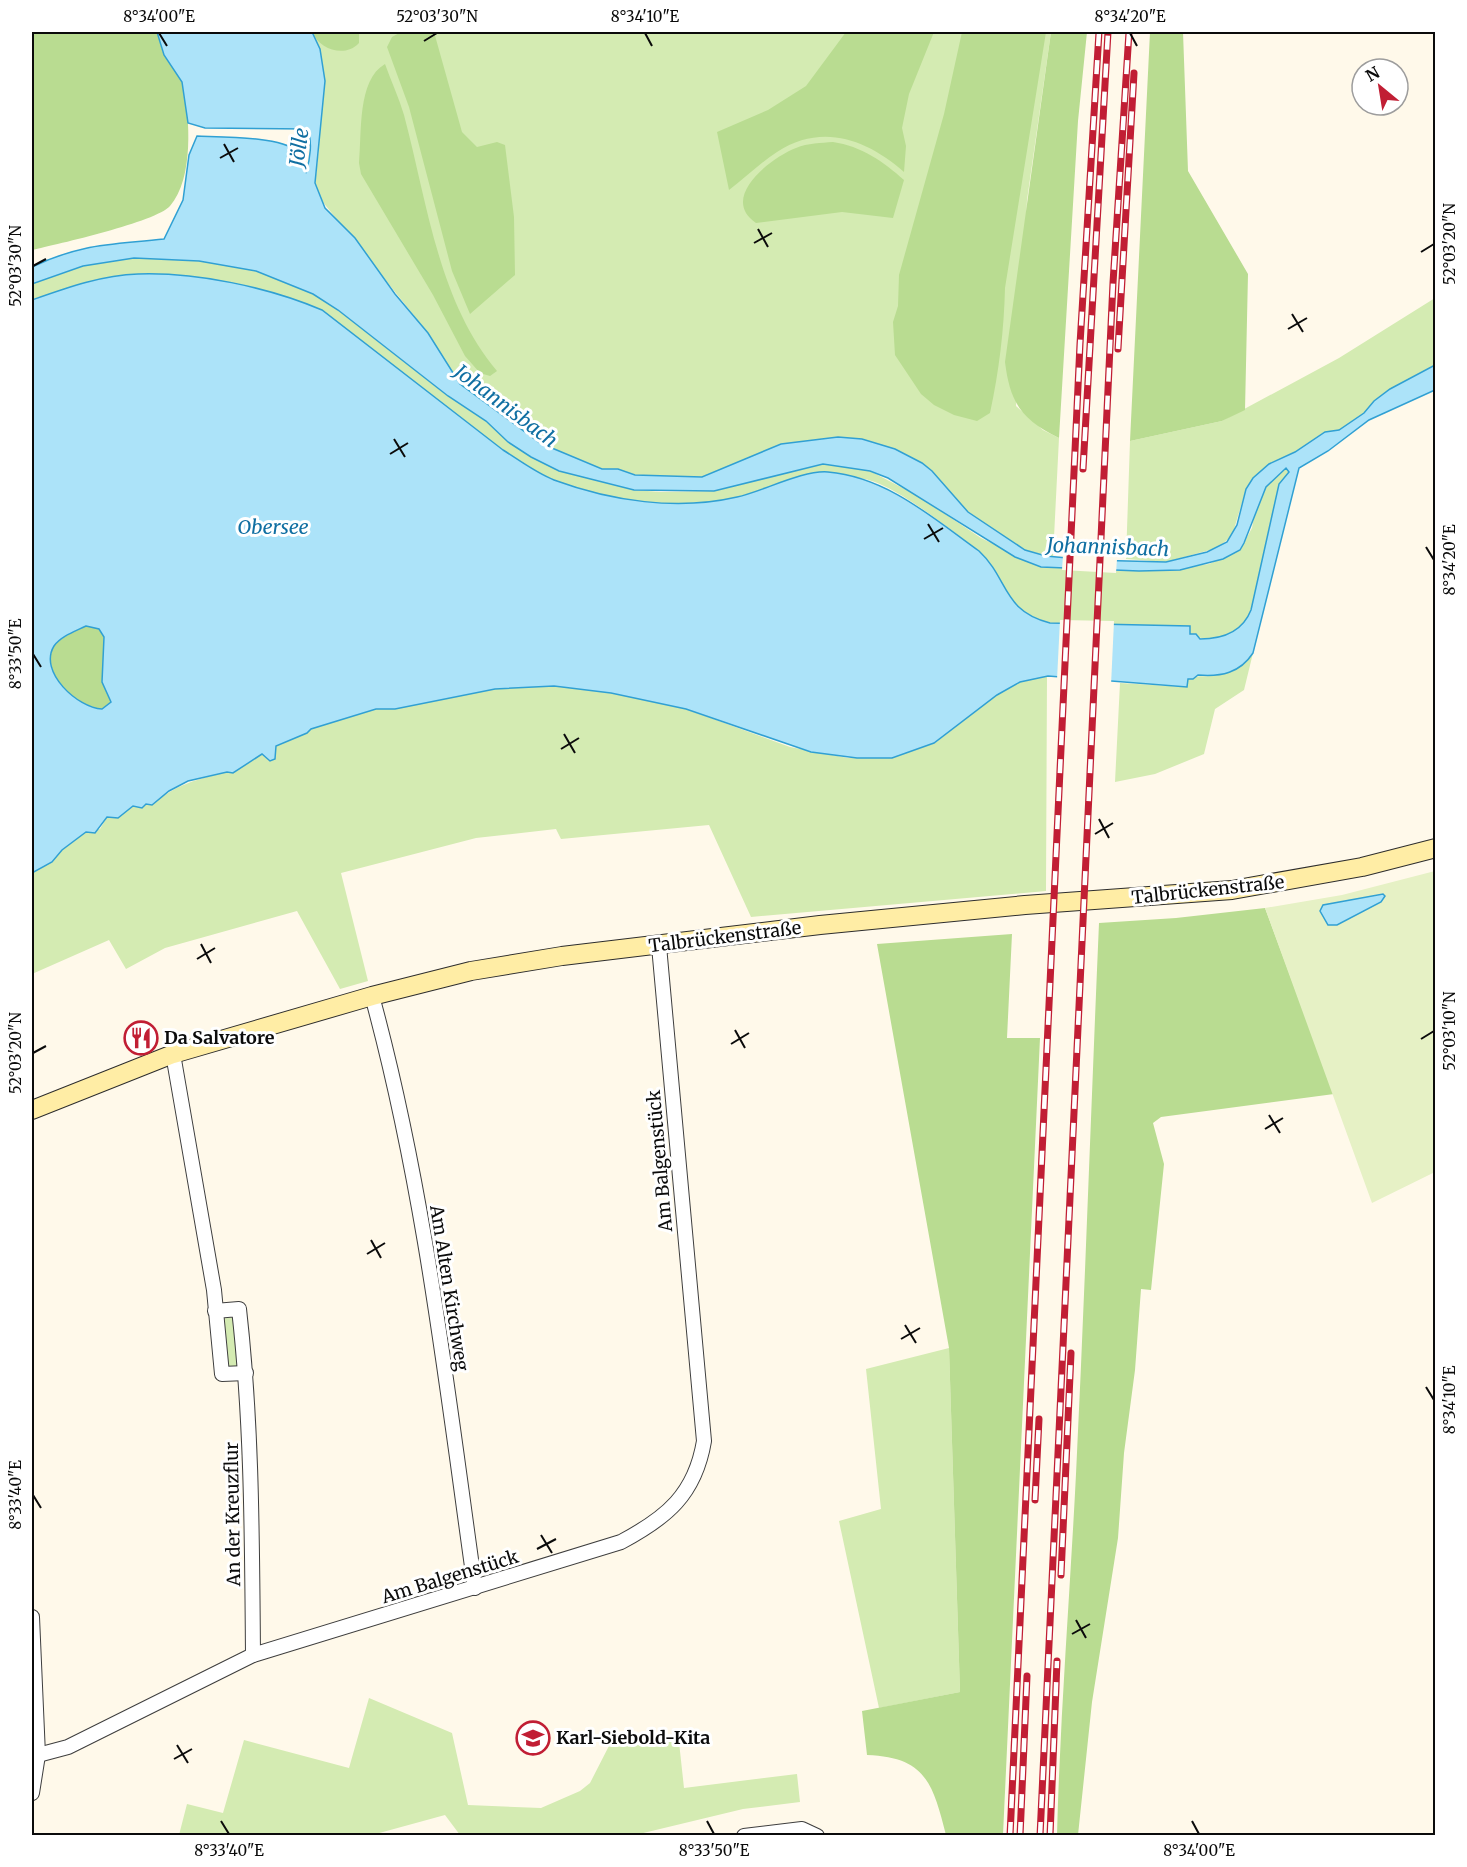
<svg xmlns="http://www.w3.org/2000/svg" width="1467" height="1867" font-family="Merriweather,serif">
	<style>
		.green { fill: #d4ebb2 }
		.forest { fill: #b9dc91 }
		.pitch { fill: #e6f1c5 }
		.water { fill: #ace3f9; stroke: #30a0d3; stroke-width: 1.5; fill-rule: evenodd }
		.pier { fill: #fff9ea }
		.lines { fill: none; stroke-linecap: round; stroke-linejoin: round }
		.minor-casing { stroke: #3e3e3e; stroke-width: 16 }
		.secondary-casing { stroke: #2d2d2d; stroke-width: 20 }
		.minor { stroke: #fff; stroke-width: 14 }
		.secondary { stroke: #ffeda5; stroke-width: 18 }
		.rail-casing { stroke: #c11e34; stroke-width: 7 }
		.rail { stroke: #fff; stroke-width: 4.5; stroke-dasharray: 14; stroke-linecap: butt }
		.ticks { fill: none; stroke: #0b0b0b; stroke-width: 2 }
		.labels { text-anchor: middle; stroke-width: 6; stroke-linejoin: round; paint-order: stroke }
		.street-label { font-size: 18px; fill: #0b0b0b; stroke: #fff }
		.poi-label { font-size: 18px; font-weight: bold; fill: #0b0b0b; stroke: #fff; text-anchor: start }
		.water-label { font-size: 20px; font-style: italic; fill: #106fa2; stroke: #fff }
		.neatline { fill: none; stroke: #0b0b0b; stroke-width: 2 }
		.ticks-label { font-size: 15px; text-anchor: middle; fill: #0b0b0b }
	</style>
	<rect width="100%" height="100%" fill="#fff9ea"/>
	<g class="green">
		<path d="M 312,32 L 1051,32 L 1027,200 L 1016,406 L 1043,430 L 1059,438 L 1053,557 L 1025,550 L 968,512 L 952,495 L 838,437 L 781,444 L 702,477 L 635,475 L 618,469 L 602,469 L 540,443 L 460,384 L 428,333 L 318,196 L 315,183 L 319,149 L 320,49 Z"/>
		<path d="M 134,258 L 199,261 L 238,267 L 256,271 L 313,294 L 338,310 L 448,396 L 486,421 L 508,442 L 559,471 L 634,490 L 661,492 L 714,491 L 824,464 L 870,471 L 918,496 L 981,538 L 1041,567 L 1161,571 L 1209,564 L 1240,550 L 1252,528 L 1255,511 L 1266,487 L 1286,468 L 1289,472 L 1279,484 L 1251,610 C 1242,635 1214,646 1190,634 L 1190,626 L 1050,623 C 1002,611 1009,579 979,551 C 952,531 895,484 864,479 C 851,476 818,472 806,475 C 782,481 760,492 736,497 C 677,511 610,502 554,480 C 536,473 519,460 503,450 L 322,310 C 271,288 194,272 138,274 C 102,275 66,288 32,300 L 32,284 L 83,266 Z"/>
		<path d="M 1435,298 L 1435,365 L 1374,401 L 1364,413 L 1339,430 L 1325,432 L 1295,452 L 1269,464 L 1253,478 L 1246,489 L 1232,536 L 1217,548 L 1166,562 L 1126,559 L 1130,441 L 1222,421 L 1339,358 Z"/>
		<path d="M 1253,653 L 1244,690 L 1215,709 L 1204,754 L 1155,774 L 1115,782 L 1120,683 L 1187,687 L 1188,679 C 1197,675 1203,677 1211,676 C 1226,673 1245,665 1253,653 Z"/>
		<path d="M 1047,676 L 1046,891 L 751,917 L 709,825 L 561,839 L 556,829 L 476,838 L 341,873 L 368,981 L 340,989 L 297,911 L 165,948 L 126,969 L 109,940 L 32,974 L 32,873 L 52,862 L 62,850 L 86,832 L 100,829 L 107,817 L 118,818 L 133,806 L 142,808 L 146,804 L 152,805 C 174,785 198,779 227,772 L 233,773 L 262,754 L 270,761 L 275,759 L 276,746 L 311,729 L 376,709 L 395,709 L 495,689 L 554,686 L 611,693 L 686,709 L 790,747 L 848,758 L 892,758 L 935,743 L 997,695 L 1020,682 Z"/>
		<path d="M 235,1317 L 240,1366 L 225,1368 L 220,1319 Z"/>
		<path d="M 949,1348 L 960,1692 L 879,1708 L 839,1521 L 881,1509 L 866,1369 Z"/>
		<path d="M 369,1698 L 452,1733 L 468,1805 L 541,1808 L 580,1791 L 590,1783 L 611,1742 L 679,1742 L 684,1788 L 797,1774 L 800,1802 L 743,1809 L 635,1835 L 460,1835 L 445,1815 L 372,1835 L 179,1835 L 187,1804 L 223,1813 L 244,1740 L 349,1768 Z"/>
	</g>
	<g class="forest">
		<path d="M 32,32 L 157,32 C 160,40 161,50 166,58 C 171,66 180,75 183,85 C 190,117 194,179 170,206 C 156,222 58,244 32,250 Z"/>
		<path d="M 312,32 L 359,32 L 359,43 C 345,58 320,50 312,32 Z"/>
		<path d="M 401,32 L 434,32 L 462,132 L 477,147 L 497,142 L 505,145 L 514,217 L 515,275 L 470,314 L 452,271 L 409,107 L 387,47 L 392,37 Z"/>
		<path d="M 846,32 L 934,32 L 909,94 L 902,128 L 906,146 L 904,172 C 866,139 822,123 777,152 C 760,163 745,178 729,190 L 717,132 L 768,110 L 806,86 Z"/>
		<path d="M 962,32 L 1046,32 L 1005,288 C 1004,330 999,371 990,413 L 977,421 L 954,415 L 934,405 L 921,394 L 895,355 L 893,322 L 898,306 L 899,275 L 944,114 Z"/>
		<path d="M 1051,32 L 1087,32 L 1078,121 L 1059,438 C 1022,420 1010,403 1005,362 Z"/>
		<path d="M 1150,32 L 1183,32 L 1188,171 L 1248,274 L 1245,410 L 1222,421 L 1130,441 Z"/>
		<path d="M 385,64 C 391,81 399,98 404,115 C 427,201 438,301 497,371 L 490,376 L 480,373 L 465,356 L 433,295 L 361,174 L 359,163 C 362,133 357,80 385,64 Z"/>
		<path d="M 833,142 C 861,146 884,162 904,180 L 893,218 L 842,212 L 756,223 C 719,198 770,158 796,148 C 808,143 821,143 833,142 Z"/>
		<path d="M 86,625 L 100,629 L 104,637 L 102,682 L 111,702 L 102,709 C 79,708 43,676 52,650 C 57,638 75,632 86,625 Z"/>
		<path d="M 1265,908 L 1334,1094 L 1161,1117 L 1153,1123 L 1164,1164 L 1151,1290 L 1141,1289 L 1135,1370 L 1124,1453 L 1118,1538 L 1092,1702 L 1078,1835 L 1057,1835 C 1060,1715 1070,1594 1076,1474 C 1085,1290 1091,1107 1099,923 L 1176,918 Z"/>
		<path d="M 1012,934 L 1007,1038 L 1040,1038 L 1003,1835 L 946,1835 C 933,1784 926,1757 867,1755 L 862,1711 L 960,1692 L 949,1348 L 877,944 Z"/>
	</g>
	<path class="pitch" d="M 1435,871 L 1435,1172 L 1372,1203 L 1265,908 L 1342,895 Z"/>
	<g class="water">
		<path d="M 157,32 L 312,32 L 320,49 L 325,81 L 315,183 L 325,208 L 355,238 L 395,294 L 428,333 L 460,384 L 540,443 L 602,469 L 618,469 L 635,475 L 702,477 L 781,444 L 838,437 L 862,439 L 895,449 L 922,463 L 932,471 L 968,512 L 1025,550 L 1046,556 L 1089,560 L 1166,562 L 1207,552 L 1227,542 L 1237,525 L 1246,489 L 1253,478 L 1269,464 L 1295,452 L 1325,432 L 1339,430 L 1364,413 L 1374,401 L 1390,389 L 1435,365 L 1435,390 L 1369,420 L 1328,451 L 1299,468 L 1253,653 C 1240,673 1221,677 1198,675 L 1193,679 L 1188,679 L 1187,687 L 1048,676 L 1020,682 L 997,695 L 934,743 L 892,758 L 857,758 L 811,752 L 686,709 L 611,693 L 554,686 L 495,689 L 395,709 L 376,709 L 311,729 L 307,733 L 276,746 L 275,759 L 270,761 L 262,754 L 233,773 L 227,772 L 188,781 L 169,791 L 152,805 L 146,804 L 142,808 L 133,806 L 118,818 L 107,817 L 95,833 L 86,832 L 62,850 L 52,862 L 32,873 L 32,300 C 66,288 102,275 138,274 C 196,272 268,287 322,310 L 503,450 C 519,460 536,473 554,480 C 611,501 677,511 737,497 C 764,491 802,470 828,472 C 887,477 933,518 979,551 C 1009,579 1002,611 1050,623 L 1190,626 L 1190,634 L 1196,634 L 1200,639 C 1222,639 1242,633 1251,610 L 1279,484 L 1289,472 L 1286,468 L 1266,487 L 1244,543 L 1240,550 L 1223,559 L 1180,570 L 1139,571 L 1041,567 L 1015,557 L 888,478 L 870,471 L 823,464 L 714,491 L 634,490 L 559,471 L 531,457 L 508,442 L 486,421 L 448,396 L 338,310 L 313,294 L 256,271 L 199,261 L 134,258 L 83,266 L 32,284 L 32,267 C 82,243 111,245 164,239 L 183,200 L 189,155 L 197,136 C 218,137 282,136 296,151 C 302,157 303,165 306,172 C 310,160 313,141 307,129 L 205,128 L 188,123 L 182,82 L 164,55 ZM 86,626 L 99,629 L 104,637 L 102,682 L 111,702 L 102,709 C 78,708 38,672 54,646 C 61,636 76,631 86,626 Z"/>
		<path d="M 1383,894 L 1385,896 L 1381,902 L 1337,925 L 1328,925 L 1320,911 L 1323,905 Z"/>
	</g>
	<g class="pier">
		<path d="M 1063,555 L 1117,559 L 1116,573 L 1062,570 Z"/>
		<path d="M 1060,620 L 1114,621 L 1111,685 L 1057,680 Z"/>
	</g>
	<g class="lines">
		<g class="minor-casing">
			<g id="minor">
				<path d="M 372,996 C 425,1190 447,1390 475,1588"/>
				<path d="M 173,1054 L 214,1290 L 222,1374 L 246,1373"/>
				<path d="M 215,1311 L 239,1309 C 252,1424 252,1539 253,1655"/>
				<path d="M 32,1617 L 38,1755 L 32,1793"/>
				<path d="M 38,1755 L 68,1747 L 253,1655 L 621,1542 C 666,1518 695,1495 704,1441 L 659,946"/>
				<path d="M 744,1836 L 802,1829 L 817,1836"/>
			</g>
		</g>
		<g class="secondary-casing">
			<path id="secondary" d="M 32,1110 L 173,1054 L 372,996 L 471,971 L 562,956 L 820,925 L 1025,905 L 1232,890 L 1362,867 L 1436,848"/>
		</g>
		<use href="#minor" class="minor"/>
		<use href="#secondary" class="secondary"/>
		<g class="rail-casing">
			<g id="rail">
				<path d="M 1118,349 L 1134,73"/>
				<path d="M 1083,469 L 1108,32"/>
				<path d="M 1035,1500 L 1039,1419"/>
				<path d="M 1061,1575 L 1071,1353"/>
				<path d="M 1010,1836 L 1080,344 L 1099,32"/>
				<path d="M 1020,1836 L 1027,1676"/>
				<path d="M 1040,1836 L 1113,283 L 1129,32"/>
				<path d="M 1050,1836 L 1057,1661"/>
			</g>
		</g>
		<use href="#rail" class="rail"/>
	</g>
	<path class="ticks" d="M 159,33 L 167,46M 645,33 L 652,46M 1130,33 L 1137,46M 424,41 L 437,33M 224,144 L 234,162M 220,158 L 238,148M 758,229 L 768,247M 754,243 L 772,233M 1421,252 L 1434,244M 33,266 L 46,259M 1292,314 L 1303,332M 1288,329 L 1307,318M 394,439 L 405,457M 390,454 L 408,443M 928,524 L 939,542M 924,539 L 943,528M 1426,547 L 1434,560M 33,654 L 41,667M 564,734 L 575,753M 561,749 L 579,738M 1099,819 L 1109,838M 1095,834 L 1113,823M 201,944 L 211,963M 197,959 L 215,948M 735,1030 L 745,1048M 1421,1039 L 1434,1031M 731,1044 L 749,1033M 33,1053 L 46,1046M 1269,1115 L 1280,1133M 1265,1129 L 1283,1118M 371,1240 L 381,1258M 367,1254 L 385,1243M 905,1325 L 916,1343M 901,1339 L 920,1328M 1426,1387 L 1434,1400M 33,1495 L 41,1508M 541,1535 L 552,1553M 537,1549 L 556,1539M 1076,1620 L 1086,1638M 1072,1634 L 1090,1624M 177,1745 L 188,1763M 174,1759 L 192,1749M 221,1821 L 229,1834M 707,1821 L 714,1834M 1192,1821 L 1199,1834"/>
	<defs>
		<g id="restaurant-ring" transform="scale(1.725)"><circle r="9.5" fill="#fff" stroke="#c11e34" stroke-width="1.5"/><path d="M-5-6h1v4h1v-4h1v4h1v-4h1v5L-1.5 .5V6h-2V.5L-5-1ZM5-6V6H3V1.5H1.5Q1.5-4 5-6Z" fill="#c11e34"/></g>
		<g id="school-ring" transform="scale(1.725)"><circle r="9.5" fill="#fff" stroke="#c11e34" stroke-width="1.5"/><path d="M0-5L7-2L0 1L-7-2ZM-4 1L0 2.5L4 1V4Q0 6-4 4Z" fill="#c11e34"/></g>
	</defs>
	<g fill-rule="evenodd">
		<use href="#restaurant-ring" x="141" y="1038"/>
		<use href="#school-ring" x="533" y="1738"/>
	</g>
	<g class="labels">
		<g class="street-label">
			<text transform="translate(1208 890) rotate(-6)" y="6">Talbrückenstraße</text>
			<text transform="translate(725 937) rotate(-7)" y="6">Talbrückenstraße</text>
			<text transform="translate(660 1161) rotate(-95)" y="6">Am Balgenstück</text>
			<text transform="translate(449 1288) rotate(81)" y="6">Am Alten Kirchweg</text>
			<text transform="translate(233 1514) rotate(-91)" y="6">An der Kreuzflur</text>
			<text transform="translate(450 1577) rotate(-17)" y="6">Am Balgenstück</text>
		</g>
		<g class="poi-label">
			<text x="164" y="1044">Da Salvatore</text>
			<text x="556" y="1744">Karl-Siebold-Kita</text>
		</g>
		<g class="water-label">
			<text transform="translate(299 147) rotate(-82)" y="7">Jölle</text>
			<text transform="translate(506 406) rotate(37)" y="7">Johannisbach</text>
			<text x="273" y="534">Obersee</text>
			<text transform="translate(1108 547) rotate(2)" y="7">Johannisbach</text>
		</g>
	</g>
	<rect width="1467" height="1867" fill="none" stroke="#ffffff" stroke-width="66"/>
	<g transform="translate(1380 87) rotate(330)"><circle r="28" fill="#ffffff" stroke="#9d9d9d" stroke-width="1.5"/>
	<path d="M0-4.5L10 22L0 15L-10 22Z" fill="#c11e34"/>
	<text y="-9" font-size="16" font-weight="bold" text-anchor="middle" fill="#0b0b0b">N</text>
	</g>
	<rect x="33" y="33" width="1401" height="1801" class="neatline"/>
	<g class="ticks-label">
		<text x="159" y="22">8°34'00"E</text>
		<text x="437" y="22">52°03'30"N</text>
		<text x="645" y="22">8°34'10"E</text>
		<text x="1130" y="22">8°34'20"E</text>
		<text transform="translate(1450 244) rotate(-90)" y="5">52°03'20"N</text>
		<text transform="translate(16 266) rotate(-90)" y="5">52°03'30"N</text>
		<text transform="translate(1450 560) rotate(-90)" y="5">8°34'20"E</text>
		<text transform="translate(16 654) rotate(-90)" y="5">8°33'50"E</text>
		<text transform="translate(1450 1031) rotate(-90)" y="5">52°03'10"N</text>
		<text transform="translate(16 1053) rotate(-90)" y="5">52°03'20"N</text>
		<text transform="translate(1450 1400) rotate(-90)" y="5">8°34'10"E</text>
		<text transform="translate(16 1495) rotate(-90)" y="5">8°33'40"E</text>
		<text x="229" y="1856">8°33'40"E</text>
		<text x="714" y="1856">8°33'50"E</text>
		<text x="1199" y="1856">8°34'00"E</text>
	</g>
</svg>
